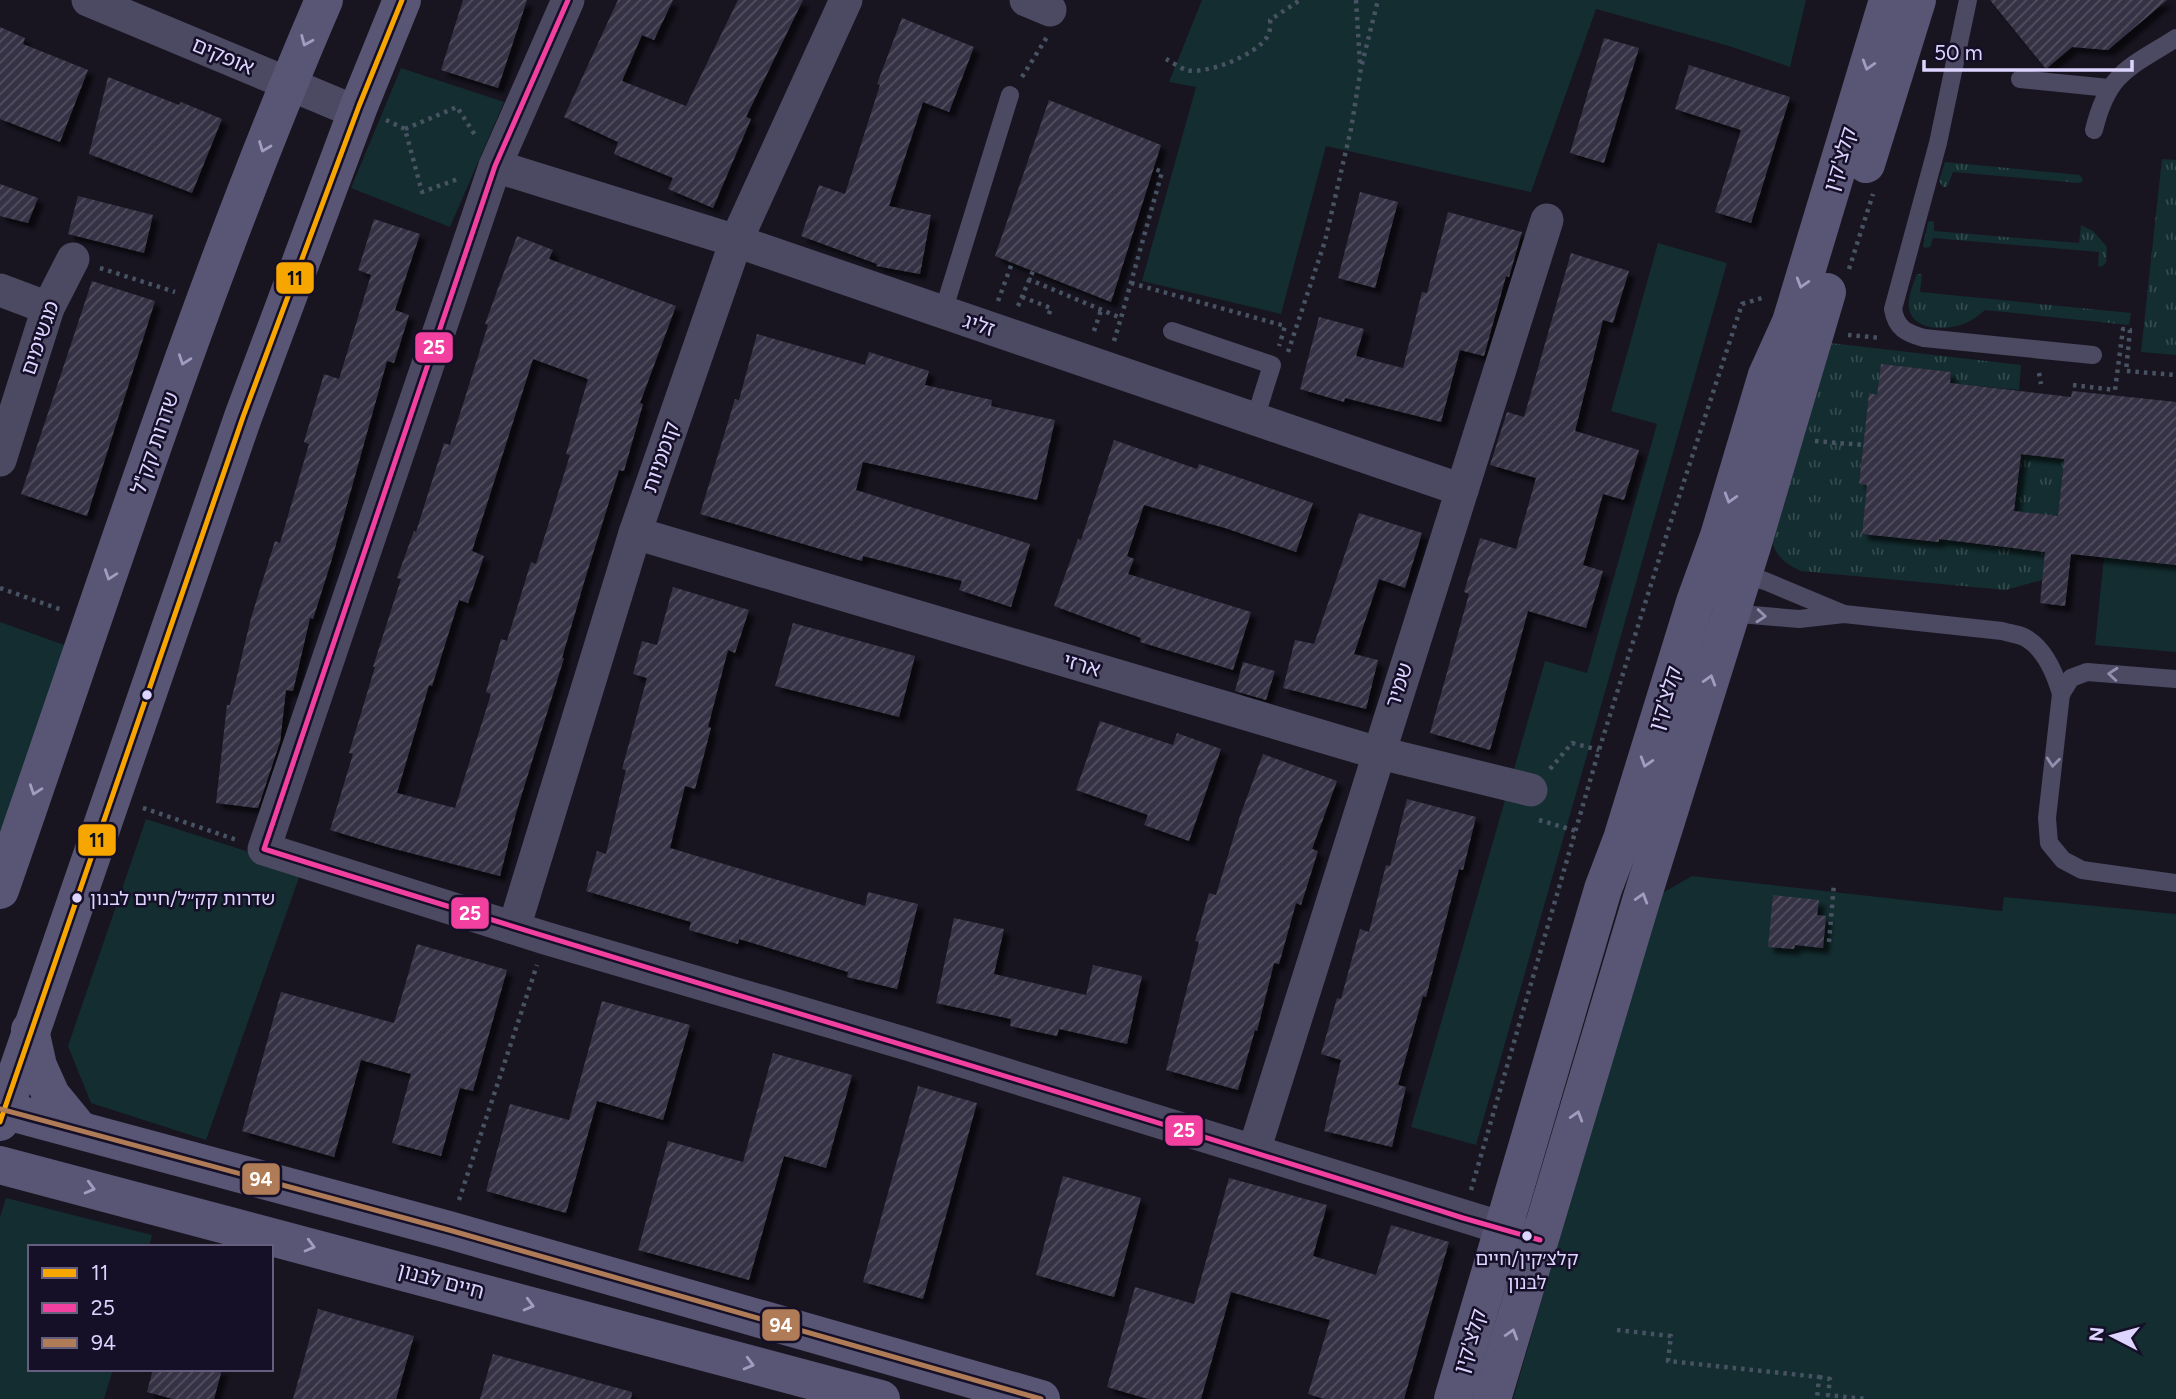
<svg xmlns="http://www.w3.org/2000/svg" width="2176" height="1399" font-family="Figtree,'Noto Sans Hebrew',sans-serif">
	<style>
		.grass { fill: url(#grass-tufts) }
		.green { fill: #132d30 }
		.building { fill: url(#building-hatch); fill-rule: evenodd; filter: url(#shadow) }
		.lines { fill: none; stroke-linecap: round; stroke-linejoin: round }
		.path { stroke: #475362; stroke-width: 4.5; stroke-dasharray: 3.5 5; stroke-linecap: butt }
		.lane { stroke: #4c4962; stroke-width: 18 }
		.street { stroke: #4c4962; stroke-width: 33 }
		.secondary { stroke: #595675; stroke-width: 38 }
		.bus-1-casing { stroke: #150f27; stroke-width: 10 }
		.bus-2-casing { stroke: #150f27; stroke-width: 10 }
		.bus-3-casing { stroke: #150f27; stroke-width: 10 }
		.bus-1 { stroke: #f7a600; stroke-width: 5 }
		.bus-2 { stroke: #f240a1; stroke-width: 5 }
		.bus-3 { stroke: #b07c57; stroke-width: 5 }
		.oneway { stroke: #a29cc1 }
		.oneway2 { stroke: #948fb0 }
		.bus-dot { fill: #ddd5ff; stroke: #150f27; stroke-width: 2.5 }
		.labels { text-anchor: middle; stroke-width: 5; stroke-linejoin: round; paint-order: stroke }
		.bus-label { font-size: 19px; fill: #ddd5ff; stroke: #150f27; text-anchor: start }
		.street-label { font-size: 21px; fill: #ddd5ff; stroke: #150f27 }
		.line-badge { stroke: #150f27; stroke-width: 2.5 }
		.badge-label { font-size: 19px; text-anchor: middle; font-weight: bold; fill: #fff }
		.pale-badge-label { font-size: 19px; text-anchor: middle; font-weight: bold; fill: #111 }
	</style>
	<defs>
		<pattern id="grass-tufts" width="24" height="20" patternUnits="userSpaceOnUse" patternTransform="scale(1.75)"><rect width="24" height="20" fill="#132d30"/><path d="M3 7l-1-3M5 7V3M7 7l1-3M15 17l-1-3M17 17v-4M19 17l1-3" fill="none" stroke="#354b4f"/></pattern>
		<pattern id="building-hatch" width="6" height="6" patternUnits="userSpaceOnUse" patternTransform="scale(1.75)"><rect width="6" height="6" fill="#363344"/><path d="M-1 1l2-2M0 6l6-6M5 7l2-2" fill="none" stroke="#535060"/></pattern>
		<filter id="shadow"><feDropShadow dx="6" dy="6" stdDeviation="2" flood-color="#0009"/></filter>
	</defs>
	<rect width="100%" height="100%" fill="#181521"/>
	<g class="grass">
		<path d="M 2162,159 L 2176,160 L 2176,355 L 2141,352 Z"/>
		<path d="M 1945,162 L 2080,175 L 2083,180 L 2080,183 L 1953,172 L 1947,187 L 1943,187 L 1939,181 Z"/>
		<path d="M 1931,221 L 1934,222 L 1934,231 L 2079,243 L 2081,225 L 2093,231 L 2107,247 L 2106,263 L 2101,267 L 2098,266 L 2099,252 L 1933,238 L 1930,247 L 1925,248 L 1923,246 L 1928,222 Z"/>
		<path d="M 1917,274 L 1922,274 L 1920,292 L 2131,313 L 2129,325 L 1985,310 C 1979,315 1973,320 1966,323 C 1951,330 1917,332 1910,312 C 1906,301 1913,284 1917,274 Z"/>
		<path d="M 1830,343 L 2021,365 L 2019,390 L 1978,386 L 1946,423 L 1951,372 L 1881,364 L 1877,395 L 1869,394 L 1859,483 L 1867,485 L 1862,534 L 1939,542 L 1941,527 L 1969,470 L 1961,542 L 2017,549 L 2022,512 L 2014,511 L 2021,454 L 2064,459 L 2054,552 L 2045,579 L 2006,590 L 1801,571 C 1785,564 1776,556 1771,539 Z"/>
	</g>
	<g class="green">
		<path d="M 1202,0 L 1806,0 L 1790,67 L 1729,46 L 1596,9 L 1531,192 L 1326,146 L 1281,314 L 1142,281 L 1196,87 L 1169,82 Z"/>
		<path d="M 401,68 L 504,102 L 450,227 L 351,188 Z"/>
		<path d="M 1658,243 L 1727,263 L 1476,1145 L 1411,1127 L 1545,661 L 1587,673 L 1657,424 L 1611,411 Z"/>
		<path d="M 2104,557 L 2176,565 L 2176,652 L 2095,645 Z"/>
		<path d="M 0,622 L 67,646 L 0,843 Z"/>
		<path d="M 146,819 L 302,869 L 206,1140 L 91,1103 L 68,1046 Z"/>
		<path d="M 1692,876 L 2002,911 L 2004,897 L 2176,914 L 2176,1399 L 1513,1399 L 1659,895 Z"/>
		<path d="M 6,1198 L 152,1235 L 149,1247 L 30,1247 L 30,1369 L 113,1369 L 104,1399 L 0,1399 L 0,1217 Z"/>
	</g>
	<g class="building">
		<path d="M 463,0 L 527,0 L 498,88 L 441,70 Z"/>
		<path d="M 618,0 L 673,0 L 654,40 L 642,35 L 622,81 L 686,106 L 738,0 L 803,0 L 746,117 L 751,119 L 713,208 L 668,189 L 673,178 L 614,154 L 618,142 L 564,117 Z"/>
		<path d="M 1990,0 L 2167,0 L 2108,50 L 2072,47 L 2046,69 Z"/>
		<path d="M 902,18 L 974,47 L 949,112 L 923,102 L 889,206 L 931,215 L 920,274 L 876,266 L 877,264 L 801,236 L 819,185 L 845,194 L 880,85 L 877,84 Z"/>
		<path d="M 0,27 L 25,38 L 23,44 L 88,70 L 60,142 L 0,119 Z"/>
		<path d="M 1604,38 L 1639,48 L 1604,163 L 1570,153 Z"/>
		<path d="M 1689,65 L 1790,97 L 1751,223 L 1715,212 L 1741,130 L 1675,109 Z"/>
		<path d="M 108,77 L 179,105 L 181,102 L 222,119 L 192,193 L 89,154 Z"/>
		<path d="M 1049,100 L 1161,145 L 1111,302 L 995,256 Z"/>
		<path d="M 0,184 L 38,198 L 28,223 L 0,216 Z"/>
		<path d="M 1360,192 L 1398,202 L 1375,288 L 1338,278 Z"/>
		<path d="M 78,196 L 153,215 L 144,253 L 68,234 Z"/>
		<path d="M 1448,212 L 1522,232 L 1509,277 L 1506,276 L 1484,356 L 1460,350 L 1441,422 L 1345,398 L 1344,402 L 1300,389 L 1319,317 L 1364,329 L 1356,356 L 1403,368 L 1422,292 L 1427,293 Z"/>
		<path d="M 374,219 L 420,234 L 395,310 L 409,315 L 394,363 L 387,361 L 331,562 L 313,619 L 310,618 L 293,691 L 286,690 L 280,742 L 258,808 L 216,803 L 227,705 L 230,705 L 251,618 L 275,541 L 280,543 L 309,444 L 304,442 L 324,374 L 339,379 L 371,275 L 358,270 Z"/>
		<path d="M 517,236 L 553,250 L 549,259 L 676,306 L 640,403 L 643,404 L 624,471 L 619,470 L 585,579 L 562,658 L 564,658 L 516,813 L 500,876 L 387,847 L 330,830 L 353,754 L 349,753 L 375,667 L 373,667 L 401,579 L 397,578 L 414,531 L 416,532 L 444,443 L 450,445 L 488,325 L 485,324 ZM 533,359 L 588,379 L 566,454 L 570,455 L 536,564 L 531,562 L 507,641 L 501,639 L 486,692 L 491,694 L 455,808 L 397,793 L 429,685 L 432,686 L 459,600 L 468,603 L 484,556 L 472,551 Z"/>
		<path d="M 1571,253 L 1629,271 L 1613,323 L 1603,320 L 1575,431 L 1639,450 L 1624,500 L 1603,494 L 1583,565 L 1603,571 L 1586,628 L 1528,611 L 1490,750 L 1430,733 L 1469,594 L 1464,592 L 1480,538 L 1516,549 L 1536,478 L 1490,465 L 1507,412 L 1524,417 Z"/>
		<path d="M 92,281 L 155,301 L 87,516 L 21,494 Z"/>
		<path d="M 757,334 L 865,365 L 869,352 L 929,371 L 925,385 L 992,400 L 991,406 L 1055,420 L 1037,500 L 863,462 L 856,490 L 1030,544 L 1011,607 L 959,590 L 962,581 L 863,556 L 862,561 L 700,514 L 735,399 L 739,400 Z"/>
		<path d="M 1881,364 L 1951,372 L 1950,383 L 2071,397 L 2072,391 L 2176,402 L 2176,565 L 2071,554 L 2065,606 L 2040,603 L 2045,552 L 1939,539 L 1939,542 L 1862,534 L 1867,485 L 1859,484 L 1869,393 L 1877,395 ZM 2021,454 L 2064,459 L 2058,516 L 2014,511 Z"/>
		<path d="M 1114,440 L 1197,469 L 1199,464 L 1313,503 L 1296,552 L 1225,528 L 1144,505 L 1127,556 L 1134,559 L 1128,574 L 1251,612 L 1233,670 L 1140,642 L 1141,638 L 1054,606 L 1078,539 L 1081,540 Z"/>
		<path d="M 1359,513 L 1422,533 L 1405,588 L 1379,579 L 1354,654 L 1378,660 L 1366,709 L 1283,688 L 1295,640 L 1314,644 Z"/>
		<path d="M 673,587 L 749,610 L 735,653 L 728,650 L 708,727 L 711,728 L 695,789 L 685,786 L 670,848 L 865,906 L 868,892 L 918,904 L 897,989 L 847,977 L 848,972 L 739,939 L 738,944 L 689,930 L 691,922 L 586,891 L 597,851 L 606,854 L 626,770 L 622,769 L 647,678 L 633,674 L 642,641 L 657,645 Z"/>
		<path d="M 793,623 L 915,656 L 899,717 L 775,686 Z"/>
		<path d="M 1243,662 L 1275,671 L 1266,700 L 1235,691 Z"/>
		<path d="M 1100,721 L 1173,745 L 1177,733 L 1221,749 L 1189,841 L 1144,825 L 1148,815 L 1076,790 Z"/>
		<path d="M 1263,754 L 1337,781 L 1312,849 L 1318,851 L 1301,905 L 1296,903 L 1279,964 L 1274,963 L 1257,1031 L 1255,1030 L 1238,1090 L 1166,1070 L 1199,942 L 1195,941 L 1209,893 L 1216,895 L 1240,816 Z"/>
		<path d="M 1407,799 L 1476,817 L 1463,870 L 1459,869 L 1426,997 L 1423,996 L 1398,1085 L 1406,1087 L 1392,1147 L 1324,1131 L 1341,1060 L 1321,1054 L 1337,998 L 1341,999 L 1360,929 L 1369,932 L 1386,865 L 1390,866 Z"/>
		<path d="M 1773,895 L 1819,900 L 1817,915 L 1826,916 L 1823,948 L 1795,945 L 1794,949 L 1768,947 Z"/>
		<path d="M 954,918 L 1004,929 L 994,974 L 1086,995 L 1093,965 L 1142,976 L 1127,1044 L 1059,1029 L 1057,1036 L 1010,1026 L 1011,1019 L 936,1003 Z"/>
		<path d="M 417,944 L 507,970 L 473,1091 L 460,1088 L 441,1156 L 392,1143 L 411,1074 L 361,1060 L 334,1157 L 242,1131 L 281,992 L 394,1023 Z"/>
		<path d="M 602,1001 L 690,1025 L 663,1120 L 597,1101 L 566,1213 L 486,1191 L 510,1104 L 569,1120 Z"/>
		<path d="M 773,1053 L 852,1075 L 826,1168 L 784,1156 L 749,1280 L 638,1250 L 668,1141 L 743,1162 Z"/>
		<path d="M 918,1086 L 977,1103 L 923,1299 L 863,1282 Z"/>
		<path d="M 1063,1176 L 1141,1198 L 1114,1297 L 1036,1275 Z"/>
		<path d="M 1229,1178 L 1327,1205 L 1313,1256 L 1376,1275 L 1391,1225 L 1449,1242 L 1404,1399 L 1324,1399 L 1308,1394 L 1330,1320 L 1231,1292 L 1201,1399 L 1148,1399 L 1107,1387 L 1135,1287 L 1194,1304 Z"/>
		<path d="M 318,1309 L 414,1336 L 396,1399 L 293,1399 Z"/>
		<path d="M 493,1354 L 632,1392 L 631,1399 L 480,1399 Z"/>
		<path d="M 153,1369 L 222,1369 L 214,1399 L 173,1399 L 147,1392 Z"/>
	</g>
	<g class="lines">
		<g class="path">
			<path d="M 1356,0 L 1360,64"/>
			<path d="M 1166,59 C 1172,62 1180,68 1186,70 C 1207,75 1256,55 1267,37 C 1270,32 1271,26 1270,20 L 1300,0"/>
			<path d="M 1022,77 L 1047,37"/>
			<path d="M 386,120 L 405,129 L 422,192 L 458,179"/>
			<path d="M 405,129 L 457,107 L 475,135"/>
			<path d="M 100,268 L 175,292"/>
			<path d="M 1849,269 L 1873,194"/>
			<path d="M 1028,279 L 1121,318 L 1162,172 L 1153,168"/>
			<path d="M 1131,283 L 1285,326 L 1279,346"/>
			<path d="M 1022,297 L 1051,308 L 1048,317"/>
			<path d="M 998,301 L 1012,263"/>
			<path d="M 1018,306 L 1033,271"/>
			<path d="M 1094,331 L 1101,310"/>
			<path d="M 1848,335 L 1881,338"/>
			<path d="M 1114,341 L 1121,318"/>
			<path d="M 1288,352 L 1325,241 L 1351,129 L 1361,68 L 1378,0"/>
			<path d="M 2039,373 L 2041,384"/>
			<path d="M 2073,385 L 2115,390 L 2123,329 L 2130,330 L 2126,371 L 2176,375"/>
			<path d="M 1815,441 L 1863,445"/>
			<path d="M 0,588 L 62,610"/>
			<path d="M 1550,769 L 1572,743 L 1599,750"/>
			<path d="M 143,808 L 237,840"/>
			<path d="M 1539,820 L 1576,831"/>
			<path d="M 1829,942 L 1834,884"/>
			<path d="M 1471,1190 L 1599,750 L 1671,521 L 1742,304 L 1765,297"/>
			<path d="M 459,1200 L 537,965"/>
			<path d="M 1617,1330 L 1671,1336 L 1668,1361 L 1819,1377 L 1817,1399"/>
			<path d="M 1819,1377 L 1830,1379 L 1828,1395 L 1865,1399"/>
		</g>
		<g class="lane">
			<path d="M 1968,0 L 1938,143 L 1893,309 C 1896,328 1906,333 1924,338 L 2093,355"/>
			<path d="M 2020,79 L 2109,88"/>
			<path d="M 2094,130 C 2108,72 2129,68 2176,38"/>
			<path d="M 943,312 L 1010,95"/>
			<path d="M 1172,331 L 1272,365 L 1255,419"/>
			<path d="M 1740,574 L 1765,581 L 1844,614"/>
			<path d="M 1728,613 L 1799,619 L 1844,614 L 2002,631 C 2008,633 2018,634 2024,637 C 2045,648 2055,673 2061,694 L 2047,818 L 2049,843 L 2063,860 L 2082,870 L 2176,883"/>
			<path d="M 2061,694 L 2071,678 L 2087,672 L 2176,679"/>
		</g>
		<g class="street">
			<path d="M 88,0 L 356,112"/>
			<path d="M 568,0 L 495,166 L 264,849 L 545,938 L 907,1044 L 1528,1236"/>
			<path d="M 1026,0 L 1050,10"/>
			<path d="M 495,166 L 736,241 L 1462,490"/>
			<path d="M 0,290 L 48,308"/>
			<path d="M 0,460 L 48,308 L 73,259"/>
			<path d="M 635,533 L 1368,750 L 1531,790"/>
			<path d="M 514,928 L 635,533 L 736,241 L 846,0"/>
			<path d="M 1254,1151 L 1547,220"/>
		</g>
		<g class="secondary">
			<path d="M 1866,164 L 1917,0"/>
			<path d="M 0,890 C 104,592 199,290 324,0"/>
			<path d="M 30,1030 L 38,1066 L 51,1095 L 78,1128"/>
			<path d="M 0,1109 L 449,1230 L 1041,1399"/>
			<path d="M 0,1122 L 243,417 L 359,106 L 402,0"/>
			<path d="M 0,1165 L 881,1399"/>
			<path d="M 1453,1399 L 1603,889 L 1622,839 L 1695,602 L 1719,536 L 1767,375 L 1791,322 L 1888,0"/>
			<path d="M 1492,1399 L 1641,901 L 1752,546 L 1827,292"/>
		</g>
		<g class="bus-1-casing">
			<path id="bus-1" d="M 0,1122 L 243,417 L 359,106 L 402,0"/>
		</g>
		<g class="bus-2-casing">
			<path id="bus-2" d="M 568,0 L 495,166 L 264,849 C 663,975 1065,1091 1463,1218 L 1540,1240"/>
		</g>
		<g class="bus-3-casing">
			<path id="bus-3" d="M 0,1109 L 449,1230 L 1041,1399"/>
		</g>
		<use href="#bus-1" class="bus-1"/>
		<use href="#bus-2" class="bus-2"/>
		<use href="#bus-3" class="bus-3"/>
	</g>
	<defs><path id="oneway-chevron" d="M-2-3.5L2.5 0L-2 3.5" fill="none" stroke-width="1.6" stroke-linecap="round" stroke-linejoin="round" transform="scale(1.75)"/></defs>
	<g class="oneway">
		<use href="#oneway-chevron" transform="translate(306 41) rotate(113)"/>
		<use href="#oneway-chevron" transform="translate(1868 65) rotate(107)"/>
		<use href="#oneway-chevron" transform="translate(264 147) rotate(111)"/>
		<use href="#oneway-chevron" transform="translate(1802 283) rotate(107)"/>
		<use href="#oneway-chevron" transform="translate(184 360) rotate(109)"/>
		<use href="#oneway-chevron" transform="translate(1730 498) rotate(107)"/>
		<use href="#oneway-chevron" transform="translate(110 575) rotate(109)"/>
		<use href="#oneway-chevron" transform="translate(1710 680) rotate(-73)"/>
		<use href="#oneway-chevron" transform="translate(1646 762) rotate(107)"/>
		<use href="#oneway-chevron" transform="translate(35 790) rotate(109)"/>
		<use href="#oneway-chevron" transform="translate(1642 898) rotate(-73)"/>
		<use href="#oneway-chevron" transform="translate(1577 1116) rotate(-73)"/>
		<use href="#oneway-chevron" transform="translate(90 1188) rotate(15)"/>
		<use href="#oneway-chevron" transform="translate(310 1246) rotate(15)"/>
		<use href="#oneway-chevron" transform="translate(529 1305) rotate(15)"/>
		<use href="#oneway-chevron" transform="translate(1512 1334) rotate(-73)"/>
		<use href="#oneway-chevron" transform="translate(749 1364) rotate(15)"/>
	</g>
	<g class="oneway2">
		<use href="#oneway-chevron" transform="translate(1761 616) rotate(5)"/>
		<use href="#oneway-chevron" transform="translate(2113 674) rotate(-175)"/>
		<use href="#oneway-chevron" transform="translate(2053 762) rotate(96)"/>
	</g>
	<g class="bus-dot">
		<circle cx="147" cy="695" r="6"/>
		<circle cx="77" cy="898" r="6"/>
		<circle cx="1527" cy="1236" r="6"/>
	</g>
	<g class="labels">
		<g class="bus-label">
			<text x="90" y="905">שדרות קק״ל/חיים לבנון</text>
			<text x="1527" y="1265" text-anchor="middle">קלצ׳קין/חיים<tspan x="1527" dy="24">לבנון</tspan></text>
		</g>
		<g class="street-label">
			<text transform="translate(223 56) rotate(23)" y="7">אופקים</text>
			<text transform="translate(1840 159) rotate(-73)" y="7">קלצ'קין</text>
			<text transform="translate(979 325) rotate(19)" y="7">זליג</text>
			<text transform="translate(40 338) rotate(-71)" y="7">מגשימים</text>
			<text transform="translate(155 443) rotate(-71)" y="7">שדרות קק"ל</text>
			<text transform="translate(661 457) rotate(-71)" y="7">קוממיות</text>
			<text transform="translate(1082 665) rotate(16)" y="7">ארזי</text>
			<text transform="translate(1399 685) rotate(-72)" y="7">שמיר</text>
			<text transform="translate(1665 698) rotate(-73)" y="7">קלצ'קין</text>
			<text transform="translate(441 1281) rotate(15)" y="7">חיים לבנון</text>
			<text transform="translate(1470 1341) rotate(-73)" y="7">קלצ'קין</text>
		</g>
	</g>
	<g class="line-badge">
		<rect x="275" y="261" width="40" height="34" rx="7" fill="#f7a600"/>
		<rect x="414" y="331" width="40" height="33" rx="7" fill="#f240a1"/>
		<rect x="77" y="823" width="40" height="34" rx="7" fill="#f7a600"/>
		<rect x="450" y="896" width="40" height="34" rx="7" fill="#f240a1"/>
		<rect x="1164" y="1114" width="40" height="33" rx="7" fill="#f240a1"/>
		<rect x="241" y="1162" width="40" height="34" rx="7" fill="#b07c57"/>
		<rect x="761" y="1308" width="40" height="34" rx="7" fill="#b07c57"/>
	</g>
	<g class="badge-label">
		<text x="434" y="354">25</text>
		<text x="470" y="920">25</text>
		<text x="1184" y="1137">25</text>
		<text x="261" y="1186">94</text>
		<text x="781" y="1332">94</text>
	</g>
	<g class="pale-badge-label">
		<text x="295" y="285">11</text>
		<text x="97" y="847">11</text>
	</g>
	<rect x="28" y="1245" width="245" height="126" fill="#150f27" stroke="#655e7d" stroke-width="2"/>
	<rect x="42" y="1268" width="35" height="10" fill="#f7a600" stroke="#655e7d" stroke-width="2"/>
	<text x="91" y="1280" font-size="21" fill="#ddd5ff">11</text>
	<rect x="42" y="1303" width="35" height="10" fill="#f240a1" stroke="#655e7d" stroke-width="2"/>
	<text x="91" y="1315" font-size="21" fill="#ddd5ff">25</text>
	<rect x="42" y="1338" width="35" height="10" fill="#b07c57" stroke="#655e7d" stroke-width="2"/>
	<text x="91" y="1350" font-size="21" fill="#ddd5ff">94</text>
	<g transform="translate(2113 1336) rotate(276)" stroke="#150f27" stroke-width="5" paint-order="stroke">
	<path d="M0-5L12 26L0 18L-12 26Z" fill="#ddd5ff"/>
	<text y="-10" font-size="19" font-weight="bold" text-anchor="middle" fill="#ddd5ff">N</text>
	</g>
	<path d="M1924 60v10h208v-10" fill="none" stroke="#ddd5ff" stroke-width="3.5"/>
	<text x="1934" y="60" font-size="21" fill="#ddd5ff" stroke="#150f27" stroke-width="5" paint-order="stroke">50 m</text>
</svg>
